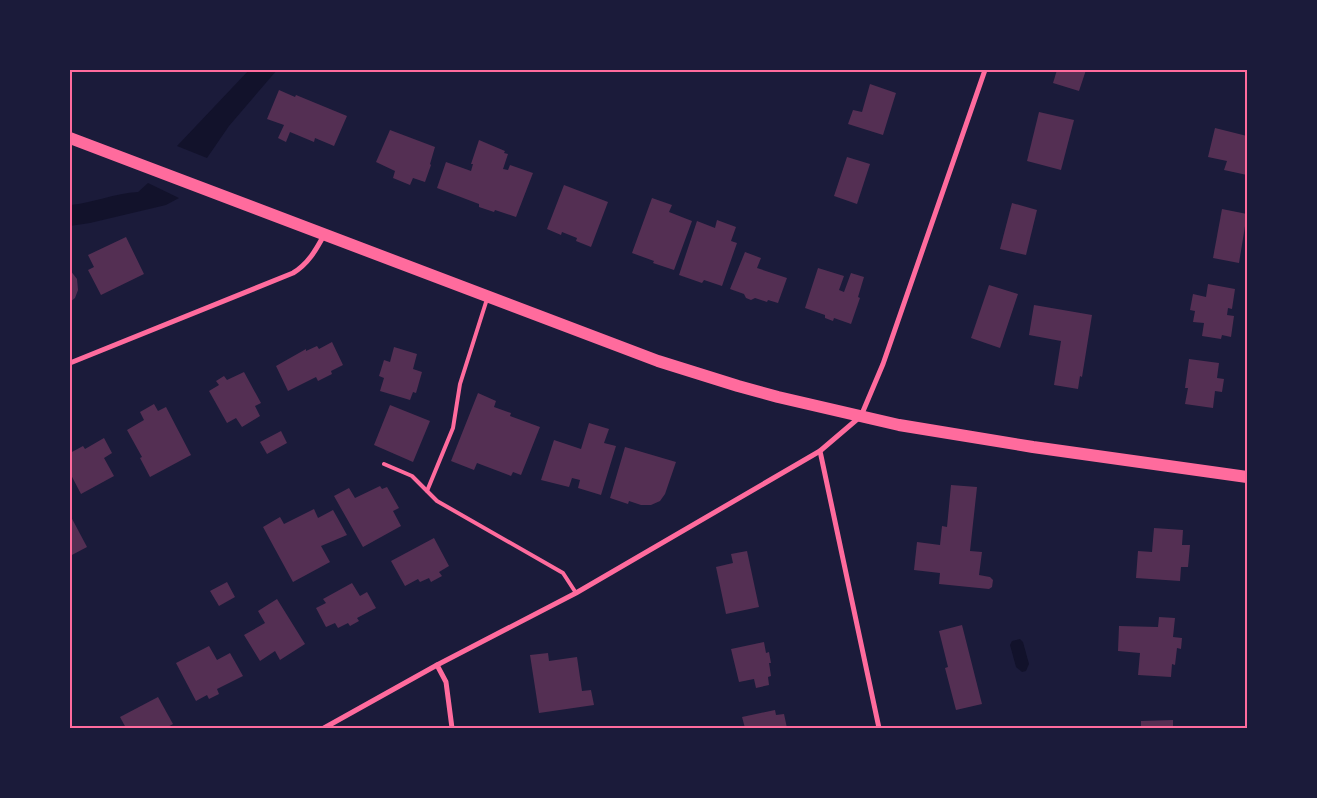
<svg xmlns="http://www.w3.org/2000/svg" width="1317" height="798" font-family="'Varela Round',sans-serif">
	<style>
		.water { fill: #12122b }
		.building { fill: #542f53 }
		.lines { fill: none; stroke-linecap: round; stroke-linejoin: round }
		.service { stroke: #ff6b9d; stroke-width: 4 }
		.minor { stroke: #ff6b9d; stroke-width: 5 }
		.primary { stroke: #ff6b9d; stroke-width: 12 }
		.neatline { fill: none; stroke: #ff6b9d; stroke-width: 2 }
	</style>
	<rect width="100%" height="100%" fill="#1b1b3a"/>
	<g class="water">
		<path d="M 249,70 L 277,70 L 229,126 L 207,158 L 177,146 Z"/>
		<path d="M 148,183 L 179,198 L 166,205 L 90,223 L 70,226 L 70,205 C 93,203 115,193 138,192 Z"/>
		<path d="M 1020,639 L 1023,642 L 1029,664 L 1026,671 L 1022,672 L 1016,667 L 1010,645 L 1012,641 Z"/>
	</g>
	<g class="building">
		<path d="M 1057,70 L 1086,70 L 1079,91 L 1053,83 Z"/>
		<path d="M 870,84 L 896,93 L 883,135 L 848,124 L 853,110 L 862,112 Z"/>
		<path d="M 279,90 L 295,97 L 296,95 L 347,116 L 334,146 L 315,138 L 314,142 L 290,132 L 286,142 L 278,138 L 284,125 L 267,119 Z"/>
		<path d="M 1039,112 L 1074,120 L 1061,170 L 1027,161 Z"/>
		<path d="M 1215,128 L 1247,136 L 1247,175 L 1224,170 L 1227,161 L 1208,157 Z"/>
		<path d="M 390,130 L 435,147 L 430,164 L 431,165 L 425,182 L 413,178 L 410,185 L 393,178 L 395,171 L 376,162 Z"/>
		<path d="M 479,140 L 505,151 L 504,153 L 508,154 L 503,169 L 508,170 L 510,165 L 533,173 L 516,217 L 495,210 L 494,212 L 479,207 L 479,204 L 437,188 L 446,162 L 471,171 L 473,164 L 471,164 Z"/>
		<path d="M 847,157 L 870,164 L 857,204 L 834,196 Z"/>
		<path d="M 564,185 L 608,202 L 591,247 L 576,241 L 577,238 L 562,232 L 561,235 L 547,229 Z"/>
		<path d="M 652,198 L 672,205 L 669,212 L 692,221 L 674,270 L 653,263 L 654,261 L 632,253 Z"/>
		<path d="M 1012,203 L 1037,210 L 1026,255 L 1000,249 Z"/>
		<path d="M 1222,209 L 1247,214 L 1239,263 L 1213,258 Z"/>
		<path d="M 717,220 L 736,227 L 731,241 L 737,243 L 722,286 L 704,280 L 702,283 L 679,275 L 697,221 L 715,228 Z"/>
		<path d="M 126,237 L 144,274 L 101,295 L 88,270 L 94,267 L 88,255 Z"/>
		<path d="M 745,252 L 761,258 L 757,268 L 787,278 L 778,303 L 768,300 L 767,302 L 755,298 L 751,300 L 746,298 L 744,294 L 730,289 Z"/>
		<path d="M 818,268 L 844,276 L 839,290 L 844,292 L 851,273 L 864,277 L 858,297 L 860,298 L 851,324 L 834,318 L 833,321 L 825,318 L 825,315 L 805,308 Z"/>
		<path d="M 70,270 L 77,279 L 78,290 L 75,298 L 70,302 Z"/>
		<path d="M 1208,284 L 1235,289 L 1232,309 L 1228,308 L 1227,315 L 1234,316 L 1231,337 L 1222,335 L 1221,339 L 1202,336 L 1204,323 L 1193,322 L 1195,311 L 1190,310 L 1193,294 L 1206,297 Z"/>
		<path d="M 989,285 L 1018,294 L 1000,348 L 971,338 Z"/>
		<path d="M 1034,305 L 1092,315 L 1082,377 L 1080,376 L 1078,389 L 1054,385 L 1061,341 L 1029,335 Z"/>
		<path d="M 332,342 L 343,365 L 331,371 L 332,374 L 318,381 L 316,377 L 288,391 L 276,366 L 306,349 L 306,351 L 317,346 L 319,349 Z"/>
		<path d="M 394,347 L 417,354 L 413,369 L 422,372 L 416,393 L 413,392 L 410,400 L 380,391 L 384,378 L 379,376 L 384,360 L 390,362 Z"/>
		<path d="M 1189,359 L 1219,363 L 1217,378 L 1224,379 L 1222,392 L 1215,391 L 1213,408 L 1185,404 L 1188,388 L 1185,388 Z"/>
		<path d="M 244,372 L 261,403 L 255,406 L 260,416 L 242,427 L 236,418 L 227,423 L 209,391 L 219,385 L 216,381 L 224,376 L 227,380 Z"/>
		<path d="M 478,393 L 496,401 L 494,407 L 511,413 L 510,416 L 540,427 L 521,475 L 513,472 L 511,476 L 477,463 L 474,470 L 451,461 Z"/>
		<path d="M 154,404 L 158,411 L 166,407 L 191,455 L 150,477 L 140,458 L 142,457 L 127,430 L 144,420 L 140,412 Z"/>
		<path d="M 390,405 L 430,421 L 413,462 L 374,445 Z"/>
		<path d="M 589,423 L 609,429 L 604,443 L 616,446 L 601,495 L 578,488 L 580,480 L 572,478 L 569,487 L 541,480 L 554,440 L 581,449 Z"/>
		<path d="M 281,431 L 287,443 L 267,454 L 260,442 Z"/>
		<path d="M 104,438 L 112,453 L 104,458 L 114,476 L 81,494 L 70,473 L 70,453 L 83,446 L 85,449 Z"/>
		<path d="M 625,447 L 676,462 L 665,494 L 660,501 L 651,505 L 641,505 L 629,501 L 628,504 L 610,498 Z"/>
		<path d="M 951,485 L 977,487 L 970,551 L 982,552 L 979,575 L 990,577 L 993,580 L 992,587 L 989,589 L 939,584 L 940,573 L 914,570 L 917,542 L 940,545 L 942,526 L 947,527 Z"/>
		<path d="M 380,486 L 382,489 L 387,487 L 399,508 L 393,511 L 401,526 L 363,547 L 334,496 L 349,488 L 355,498 Z"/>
		<path d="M 314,509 L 318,518 L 333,510 L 347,535 L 321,546 L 330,562 L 293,582 L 263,527 L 280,517 L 284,524 Z"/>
		<path d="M 70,515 L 87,547 L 70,556 Z"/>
		<path d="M 1154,528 L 1183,530 L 1182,545 L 1190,545 L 1188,567 L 1181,567 L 1180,581 L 1136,578 L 1138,551 L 1152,552 Z"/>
		<path d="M 434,538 L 449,566 L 439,572 L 442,576 L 431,582 L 429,578 L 420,582 L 418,579 L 405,586 L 391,561 Z"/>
		<path d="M 747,551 L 759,607 L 726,614 L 716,567 L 733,563 L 731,554 Z"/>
		<path d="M 227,582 L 235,597 L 219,606 L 210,591 Z"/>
		<path d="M 352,583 L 360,596 L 367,592 L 376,608 L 357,618 L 359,621 L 350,626 L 348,623 L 338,628 L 335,623 L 326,627 L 316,608 L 326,603 L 323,599 Z"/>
		<path d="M 277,599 L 305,644 L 280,660 L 275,651 L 260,661 L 244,635 L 265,623 L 258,611 Z"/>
		<path d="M 1159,617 L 1175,618 L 1173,637 L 1182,638 L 1181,649 L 1177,648 L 1175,665 L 1172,664 L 1171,677 L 1138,675 L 1140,653 L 1118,651 L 1119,626 L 1158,627 Z"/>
		<path d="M 962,625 L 982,704 L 956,710 L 945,668 L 948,667 L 939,631 Z"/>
		<path d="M 764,642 L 766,653 L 769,652 L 771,663 L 769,663 L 771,676 L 768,677 L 769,685 L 756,688 L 754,679 L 739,682 L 731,649 Z"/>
		<path d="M 209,646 L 217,660 L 230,653 L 243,676 L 217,689 L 219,694 L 209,699 L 207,695 L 196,701 L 176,663 Z"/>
		<path d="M 548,653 L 549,661 L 577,657 L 582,691 L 591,690 L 594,705 L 539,713 L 530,655 Z"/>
		<path d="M 158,697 L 173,724 L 166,728 L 126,728 L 120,717 Z"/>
		<path d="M 775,710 L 776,715 L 784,714 L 787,728 L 745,728 L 742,717 Z"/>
		<path d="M 1173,720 L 1173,728 L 1141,728 L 1141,721 Z"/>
	</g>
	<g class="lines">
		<g class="service">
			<path d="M 384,464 L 412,476 L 437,501 L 563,573 L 576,593"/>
			<path d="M 427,491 L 453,428 L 460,384 L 487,299"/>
		</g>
		<g class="minor">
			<path d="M 70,363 L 293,273 C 308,264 316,250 324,235"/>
			<path d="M 437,665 L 446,682 L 452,728"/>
			<path d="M 324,728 L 437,665 L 576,593 L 820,451"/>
			<path d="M 879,728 L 820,451 L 861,416 L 883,364 L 985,70"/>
		</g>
		<path class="primary" d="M 70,138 L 658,361 L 738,386 L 778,397 L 899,425 L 1033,447 L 1247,477"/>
	</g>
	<rect width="1317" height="798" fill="none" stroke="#1b1b3a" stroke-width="142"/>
	<rect x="71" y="71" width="1175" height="656" class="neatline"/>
</svg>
